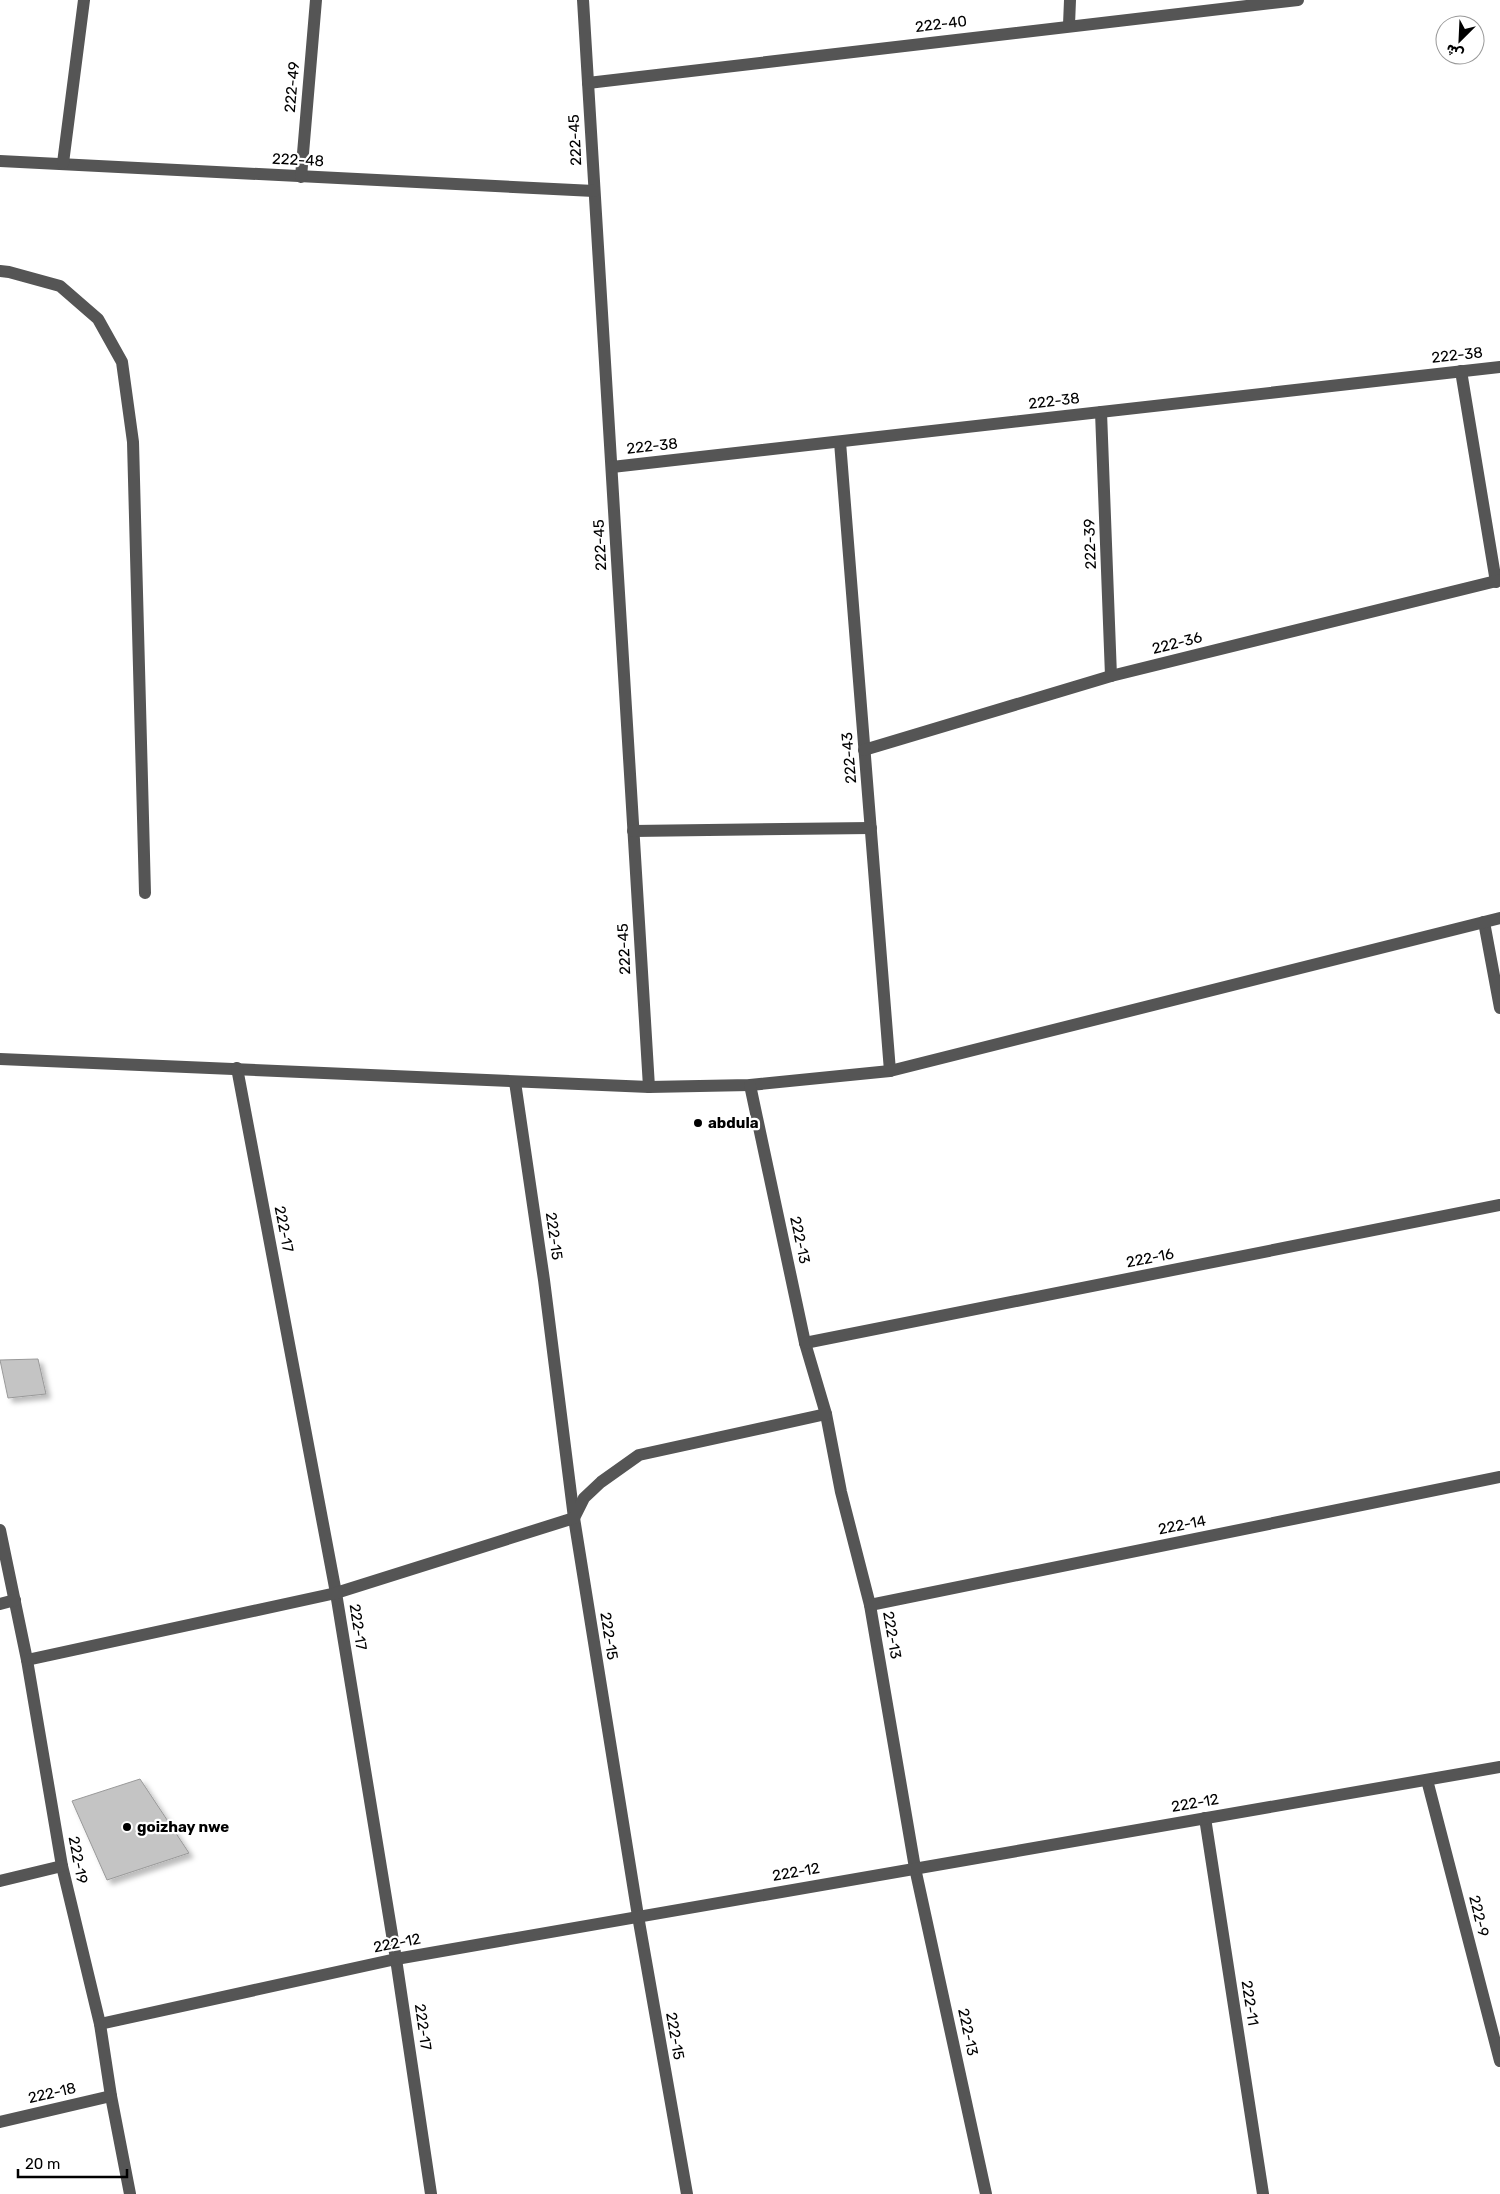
<svg xmlns="http://www.w3.org/2000/svg" width="1500" height="2194" font-family="Rubik,Cairo,sans-serif">
	<style>
		.building { fill: #c4c4c4; stroke: #999; filter: url(#shadow) }
		.lines { fill: none; stroke-linecap: round; stroke-linejoin: round }
		.minor { stroke: #555; stroke-width: 12 }
		.poi-dot { fill: #000; stroke: #fff; stroke-width: 2 }
		.labels { text-anchor: middle; stroke-width: 4.5; stroke-linejoin: round; paint-order: stroke }
		.street-label { font-size: 15px; fill: #000; stroke: #fff }
		.poi-label { font-size: 15px; font-weight: bold; fill: #000; stroke: #fff; text-anchor: start }
	</style>
	<defs>
		<filter id="shadow"><feDropShadow dx="4.5" dy="4.5" stdDeviation="2.5" flood-color="#0004"/></filter>
	</defs>
	<rect width="100%" height="100%" fill="#fff"/>
	<g class="building">
		<path d="M 38,1359 L 46,1394 L 8,1398 L 0,1360 Z"/>
		<path d="M 140,1779 L 189,1853 L 107,1880 L 72,1801 Z"/>
	</g>
	<g class="lines">
		<g class="minor">
			<path d="M 583,0 L 649,1087"/>
			<path d="M 1069,25 L 1070,0"/>
			<path d="M 588,83 L 1298,0"/>
			<path d="M 0,161 L 594,191"/>
			<path d="M 63,163 L 84,0"/>
			<path d="M 301,177 L 316,0"/>
			<path d="M 0,271 L 9,272 L 60,286 L 98,319 L 122,362 L 133,442 L 145,893"/>
			<path d="M 1461,371 L 1496,582"/>
			<path d="M 1101,412 L 1111,676"/>
			<path d="M 840,442 L 890,1071"/>
			<path d="M 612,467 L 1500,367"/>
			<path d="M 864,750 L 1111,676 L 1500,580"/>
			<path d="M 633,831 L 871,828"/>
			<path d="M 1484,922 L 1500,1008"/>
			<path d="M 0,1059 L 649,1087 L 750,1085 L 890,1071 L 1500,918"/>
			<path d="M 237,1068 L 336,1593 L 396,1959 L 431,2194"/>
			<path d="M 515,1082 L 544,1280 L 574,1518 L 638,1916 L 687,2194"/>
			<path d="M 750,1085 L 805,1343 L 826,1414 L 841,1492 L 870,1605 L 915,1868 L 986,2194"/>
			<path d="M 805,1343 L 1500,1205"/>
			<path d="M 0,1530 L 27,1660 L 62,1866 L 100,2024 L 111,2096 L 130,2194"/>
			<path d="M 0,1604 L 15,1600"/>
			<path d="M 870,1605 L 1500,1477"/>
			<path d="M 27,1660 L 336,1593 L 574,1518 L 584,1498 L 601,1482 L 639,1455 L 826,1414"/>
			<path d="M 1427,1780 L 1500,2061"/>
			<path d="M 1205,1818 L 1263,2194"/>
			<path d="M 0,1881 L 62,1866"/>
			<path d="M 100,2024 L 396,1959 L 1500,1767"/>
			<path d="M 0,2122 L 111,2096"/>
		</g>
	</g>
	<g class="poi-dot">
		<circle cx="698" cy="1123" r="5"/>
		<circle cx="127" cy="1827" r="5"/>
	</g>
	<g class="labels">
		<g class="street-label">
			<text transform="translate(941 24) rotate(-7)" y="5">222-40</text>
			<text transform="translate(292 87) rotate(-85)" y="5">222-49</text>
			<text transform="translate(575 140) rotate(-93)" y="5">222-45</text>
			<text transform="translate(298 160) rotate(3)" y="5">222-48</text>
			<text transform="translate(1457 355) rotate(-6)" y="5">222-38</text>
			<text transform="translate(1054 401) rotate(-7)" y="5">222-38</text>
			<text transform="translate(652 446) rotate(-6)" y="5">222-38</text>
			<text transform="translate(1090 544) rotate(-92)" y="5">222-39</text>
			<text transform="translate(600 545) rotate(-93)" y="5">222-45</text>
			<text transform="translate(1177 643) rotate(-14)" y="5">222-36</text>
			<text transform="translate(849 758) rotate(-95)" y="5">222-43</text>
			<text transform="translate(624 949) rotate(-93)" y="5">222-45</text>
			<text transform="translate(284 1229) rotate(79)" y="5">222-17</text>
			<text transform="translate(554 1236) rotate(82)" y="5">222-15</text>
			<text transform="translate(800 1240) rotate(78)" y="5">222-13</text>
			<text transform="translate(1150 1258) rotate(-11)" y="5">222-16</text>
			<text transform="translate(1182 1525) rotate(-11)" y="5">222-14</text>
			<text transform="translate(358 1627) rotate(81)" y="5">222-17</text>
			<text transform="translate(892 1635) rotate(80)" y="5">222-13</text>
			<text transform="translate(609 1636) rotate(81)" y="5">222-15</text>
			<text transform="translate(1195 1803) rotate(-10)" y="5">222-12</text>
			<text transform="translate(78 1860) rotate(79)" y="5">222-19</text>
			<text transform="translate(796 1872) rotate(-10)" y="5">222-12</text>
			<text transform="translate(1479 1916) rotate(76)" y="5">222-9</text>
			<text transform="translate(397 1943) rotate(-11)" y="5">222-12</text>
			<text transform="translate(1250 2003) rotate(81)" y="5">222-11</text>
			<text transform="translate(423 2027) rotate(82)" y="5">222-17</text>
			<text transform="translate(968 2032) rotate(78)" y="5">222-13</text>
			<text transform="translate(675 2036) rotate(80)" y="5">222-15</text>
			<text transform="translate(52 2093) rotate(-13)" y="5">222-18</text>
		</g>
		<g class="poi-label">
			<text x="708" y="1128">abdula</text>
			<text x="137" y="1832">goizhay nwe</text>
		</g>
	</g>
	<g transform="translate(1460 40) rotate(204)"><circle r="24" fill="#ffffff" stroke="#999999"/>
	<path d="M0-4L9 19L0 12L-9 19Z" fill="#000000"/>
	<text y="-8" font-size="14" font-weight="bold" text-anchor="middle" fill="#000000">ش</text>
	</g>
	<path d="M18 2169v8h109v-8" fill="none" stroke="#000000" stroke-width="2.5"/>
	<text x="25" y="2169" font-size="15" fill="#000000" stroke="#ffffff" stroke-width="4" paint-order="stroke">20 m</text>
</svg>
